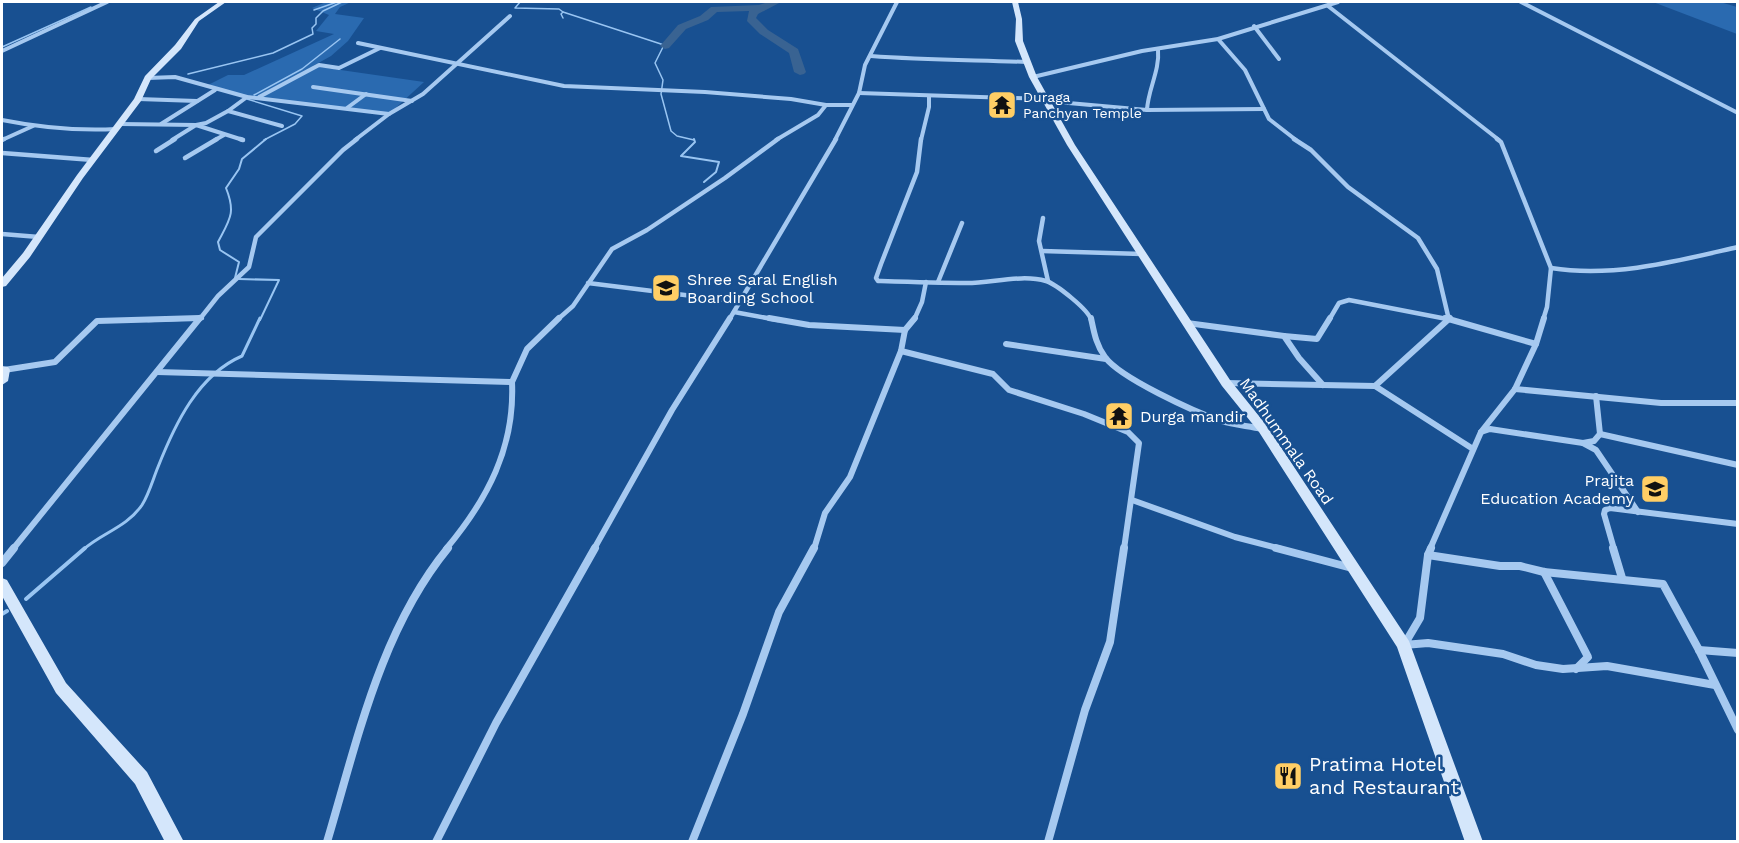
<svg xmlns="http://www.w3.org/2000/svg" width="1739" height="843" font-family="'Work Sans',sans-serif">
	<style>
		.green { fill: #2a6ab0 }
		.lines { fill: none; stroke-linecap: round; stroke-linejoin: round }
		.stream-far3 { stroke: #99c5f2; stroke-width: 1.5 }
		.stream-far2 { stroke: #99c5f2; stroke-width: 2 }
		.stream-far1 { stroke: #99c5f2; stroke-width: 3 }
		.stream { stroke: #99c5f2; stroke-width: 4 }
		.river { fill: #396392; fill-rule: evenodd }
		.street-far3 { stroke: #a6c9f0; stroke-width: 4 }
		.street-far2 { stroke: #a6c9f0; stroke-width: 4.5 }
		.street-far1 { stroke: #a6c9f0; stroke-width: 6 }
		.street { stroke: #a6c9f0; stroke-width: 8 }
		.secondary { fill: #d4e6fb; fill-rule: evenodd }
		.labels { text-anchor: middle; stroke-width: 5; stroke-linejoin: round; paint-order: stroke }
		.far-poi-label { font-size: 14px; fill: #fff; stroke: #185091; text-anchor: start }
		.poi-label { font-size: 16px; fill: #fff; stroke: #185091; text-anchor: start }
		.street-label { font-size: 16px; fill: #fff; stroke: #185091 }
		.near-poi-label { font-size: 20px; fill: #fff; stroke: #185091; text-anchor: start }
	</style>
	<rect width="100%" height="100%" fill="#185091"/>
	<g class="green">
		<path d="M 326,2 L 351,2 L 340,7 L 335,14 L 364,18 L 348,41 L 331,56 L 313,66 L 424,82 L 389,114 L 247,97 L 204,87 L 228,75 L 244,75 L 334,34 L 316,31 L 329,15 L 312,8 Z"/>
		<path d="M 1653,2 L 1720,2 L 1737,7 L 1737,34 Z"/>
	</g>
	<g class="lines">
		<g class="stream-far3">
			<path d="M 520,2 L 515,8 L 559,9 L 563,12 L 561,14 L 563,18"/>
			<path d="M 314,10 L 337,2"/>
			<path d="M 563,12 L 664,45 L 655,63 L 663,80 L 661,94 L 671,131 L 677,136 L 694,140"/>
			<path d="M 2,47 L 91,7"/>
			<path d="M 188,74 L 273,53 L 313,34 L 312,28 L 316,24 L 316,18 L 323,11 L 342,2"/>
			<path d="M 254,95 L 302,69 L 340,39"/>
			<path d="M 247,99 L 302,116 L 295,124 L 264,140"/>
		</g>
		<g class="stream-far2">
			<path d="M 694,139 L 695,142 L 681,156 L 719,162 L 716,172 L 704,182"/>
			<path d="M 235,278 L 239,262 L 220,250 L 218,242 C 230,219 236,213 226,188 L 239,169 L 242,159 L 266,139"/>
			<path d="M 239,279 L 279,280 L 260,320"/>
		</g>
		<path class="stream-far1" d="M 84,549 C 102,533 127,527 142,505 C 149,494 153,479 158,467 C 175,424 198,375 242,356 L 260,318"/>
		<g class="stream">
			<path d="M 26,599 L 85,548"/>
			<path d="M 2,614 L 7,611"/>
		</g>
		<path class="river" d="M 768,2 L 781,2 L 758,14 L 756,18 L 768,30 L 798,49 L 806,72 L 804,74 L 800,75 L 794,72 L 789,53 L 760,34 L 747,21 L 749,11 L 717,12 L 708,20 L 686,29 L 669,48 L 665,49 L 660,46 L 678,25 L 700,16 L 711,7 L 759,5 Z"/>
		<g class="street-far3">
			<path d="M 1521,2 L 1738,113"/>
			<path d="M 1328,6 L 1499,140"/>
			<path d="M 1254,26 L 1279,59"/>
			<path d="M 1218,39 L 1245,70 L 1269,119 L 1296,140"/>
			<path d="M 358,43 L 564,86 L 705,92 L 791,99 L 826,105 L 852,105"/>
			<path d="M 2,51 L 107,2"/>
			<path d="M 871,56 C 923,60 975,60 1027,62"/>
			<path d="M 1033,77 L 1142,51 L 1218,39 L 1338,2"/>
			<path d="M 148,78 L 175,77 L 247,97 L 389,114"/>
			<path d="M 313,87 L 412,101"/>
			<path d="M 859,93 L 1045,99"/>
			<path d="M 247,97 L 228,111 L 282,126"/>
			<path d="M 259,97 L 319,65 L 339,68 L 380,48"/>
			<path d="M 138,99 L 197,101"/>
			<path d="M 1046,101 L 1147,110 C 1148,89 1160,71 1158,49"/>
			<path d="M 347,108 L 366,94"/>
			<path d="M 1147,110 L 1264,109"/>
			<path d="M 2,120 C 42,128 75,131 116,129"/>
			<path d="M 120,124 L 196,125 L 206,123 L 228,111"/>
			<path d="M 161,124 L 215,90"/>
			<path d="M 2,140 L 33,126"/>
			<path d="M 172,140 L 196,125 L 243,140"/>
			<path d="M 215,140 L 224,135"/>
			<path d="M 355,140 L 389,114 L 423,94 L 510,16"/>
			<path d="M 776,140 L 818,115 L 826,105"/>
			<path d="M 835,140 L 859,93 L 865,65 L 897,2"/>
			<path d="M 921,140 L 929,107 L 929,97"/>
		</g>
		<g class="street-far2">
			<path d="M 240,139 L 243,140"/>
			<path d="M 921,139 L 917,172 L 881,264 L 876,278 L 878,281 C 908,282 937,283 967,283 C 992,283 1022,274 1046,281 C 1056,284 1089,310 1091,320"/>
			<path d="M 1294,139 L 1311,150 L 1348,187 L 1418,238 L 1437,269 L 1449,320"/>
			<path d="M 1497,139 L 1501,142 L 1551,268 L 1547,307 L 1543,320"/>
			<path d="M 2,140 L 4,139"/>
			<path d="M 156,151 L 175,139"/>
			<path d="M 2,153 L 93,160"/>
			<path d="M 185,158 L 217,139"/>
			<path d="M 1043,218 L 1039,241 L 1048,281"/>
			<path d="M 2,234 L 39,237"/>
			<path d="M 1042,251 L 1142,254"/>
			<path d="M 1551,268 C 1614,278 1677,261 1738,247"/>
			<path d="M 938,282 L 962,223"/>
			<path d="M 588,283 L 741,302"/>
			<path d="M 734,312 L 778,320"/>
			<path d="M 148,320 L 202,318"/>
			<path d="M 199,320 L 218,296 L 249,267 L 256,237 L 343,150 L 357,139"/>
			<path d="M 557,320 L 573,306 L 612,249 L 647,230 L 725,178 L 778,139"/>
			<path d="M 729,320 L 836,139"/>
			<path d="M 914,320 L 922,302 L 926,282"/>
			<path d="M 1329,320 L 1339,303 L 1349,300 L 1452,320"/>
		</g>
		<g class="street-far1">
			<path d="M 769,318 L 809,325 L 905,330"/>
			<path d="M 915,318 L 905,330 L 901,351 L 993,374 L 1009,390 L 1084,414 L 1128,432 L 1139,443 L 1124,549"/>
			<path d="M 1091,318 C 1094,332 1096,345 1105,357 C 1120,378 1195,412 1221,421 C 1234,425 1249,426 1262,429"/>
			<path d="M 1445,318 L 1536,344"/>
			<path d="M 1187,323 L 1284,336 L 1299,358 L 1323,385"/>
			<path d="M 1284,336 L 1317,339 L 1330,318"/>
			<path d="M 1006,344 L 1106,359"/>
			<path d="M 4,370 L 55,362 L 97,321 L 200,318"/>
			<path d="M 157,372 L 512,382 C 515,448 487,500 446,549"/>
			<path d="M 512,382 L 527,349 L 559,318"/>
			<path d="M 1226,383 L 1375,386 L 1450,318"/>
			<path d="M 1375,386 L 1473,449"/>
			<path d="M 1515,389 L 1661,403 L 1738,403"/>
			<path d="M 1596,396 L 1600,434 L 1594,441 L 1583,443 L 1596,450 L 1638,512"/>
			<path d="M 1481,432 L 1490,429 L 1583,443"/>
			<path d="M 1600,434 L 1738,465"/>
			<path d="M 1132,500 L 1235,537 L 1281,549"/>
			<path d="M 13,549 L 200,318"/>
			<path d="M 594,549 L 672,410 L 730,318"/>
			<path d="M 814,549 L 825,513 L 850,477 L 901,351"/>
			<path d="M 1430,549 L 1481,432 L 1515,389 L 1536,344 L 1544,318"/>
			<path d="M 1614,549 L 1604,514 L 1605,510 L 1610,508 L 1738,524"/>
		</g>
		<g class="street">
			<path d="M 1276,548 L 1352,568"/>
			<path d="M 1431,548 L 1428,555 L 1420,618 L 1404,645 L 1428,643 L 1503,654 L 1536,665 L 1563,669 L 1607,666 L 1715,685"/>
			<path d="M 1613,548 L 1622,578"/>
			<path d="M 1428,555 L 1500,566 L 1520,566 L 1544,572 L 1663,584 L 1699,650 L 1738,730"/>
			<path d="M 2,563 L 14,548"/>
			<path d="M 1544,572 L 1588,657 L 1576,669"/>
			<path d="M 1699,650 L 1738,653"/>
			<path d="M 327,842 C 357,742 380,631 448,548"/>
			<path d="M 436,842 L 496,723 L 595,548"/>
			<path d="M 692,842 L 743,714 L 779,612 L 814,548"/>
			<path d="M 1048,842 L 1085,710 L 1110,642 L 1124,548"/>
		</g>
		<g class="secondary">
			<path d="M 219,2 L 226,2 L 199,21 L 181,49 L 151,79 L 141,101 L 83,178 L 30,257 L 6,286 L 2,287 L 2,278 L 23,253 L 77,175 L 134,99 L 145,76 L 175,45 L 195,19 Z"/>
			<path d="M 1012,2 L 1018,2 L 1022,19 L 1023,41 L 1037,77 L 1075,145 L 1230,380 L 1267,426 L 1409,641 L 1483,842 L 1465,842 L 1397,647 L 1259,432 L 1222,386 L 1067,145 L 1029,77 L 1015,41 L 1016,19 Z"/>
			<path d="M 2,366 L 8,367 L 10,370 L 8,381 L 2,385 Z"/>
			<path d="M 2,578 L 7,580 L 66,683 L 147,772 L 184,842 L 165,842 L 135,784 L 56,693 L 2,596 Z"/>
		</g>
	</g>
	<defs>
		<g id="temple-square" transform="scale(1.5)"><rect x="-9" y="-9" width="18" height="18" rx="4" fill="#ffce65" stroke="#185091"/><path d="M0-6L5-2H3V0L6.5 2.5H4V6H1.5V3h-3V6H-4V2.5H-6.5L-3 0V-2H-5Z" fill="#111"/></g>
		<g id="school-square" transform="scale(1.5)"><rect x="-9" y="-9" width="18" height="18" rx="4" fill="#ffce65" stroke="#185091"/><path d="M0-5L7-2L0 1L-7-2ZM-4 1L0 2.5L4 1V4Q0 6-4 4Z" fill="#111"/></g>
		<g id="restaurant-square" transform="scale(1.5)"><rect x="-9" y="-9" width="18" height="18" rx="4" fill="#ffce65" stroke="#185091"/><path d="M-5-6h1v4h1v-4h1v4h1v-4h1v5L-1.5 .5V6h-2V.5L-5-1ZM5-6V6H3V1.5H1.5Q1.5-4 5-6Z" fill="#111"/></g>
	</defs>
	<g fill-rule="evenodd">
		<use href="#temple-square" x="1002" y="105"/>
		<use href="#school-square" x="666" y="288"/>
		<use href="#temple-square" x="1119" y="416"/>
		<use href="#school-square" x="1655" y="489"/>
		<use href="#restaurant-square" x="1288" y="776"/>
	</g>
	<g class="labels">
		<g class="far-poi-label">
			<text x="1023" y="102">Duraga<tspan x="1023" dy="16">Panchyan Temple</tspan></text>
		</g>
		<g class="poi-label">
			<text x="687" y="285">Shree Saral English<tspan x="687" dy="18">Boarding School</tspan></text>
			<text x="1140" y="422">Durga mandir</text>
			<text x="1634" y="486" text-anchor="end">Prajita<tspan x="1634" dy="18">Education Academy</tspan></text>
		</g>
		<g class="street-label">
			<text transform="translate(1287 441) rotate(55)" y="6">Madhummala Road</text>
		</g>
		<g class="near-poi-label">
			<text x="1309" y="771">Pratima Hotel<tspan x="1309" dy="23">and Restaurant</tspan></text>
		</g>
	</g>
	<rect width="1739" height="843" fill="none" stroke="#ffffff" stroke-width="6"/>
</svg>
